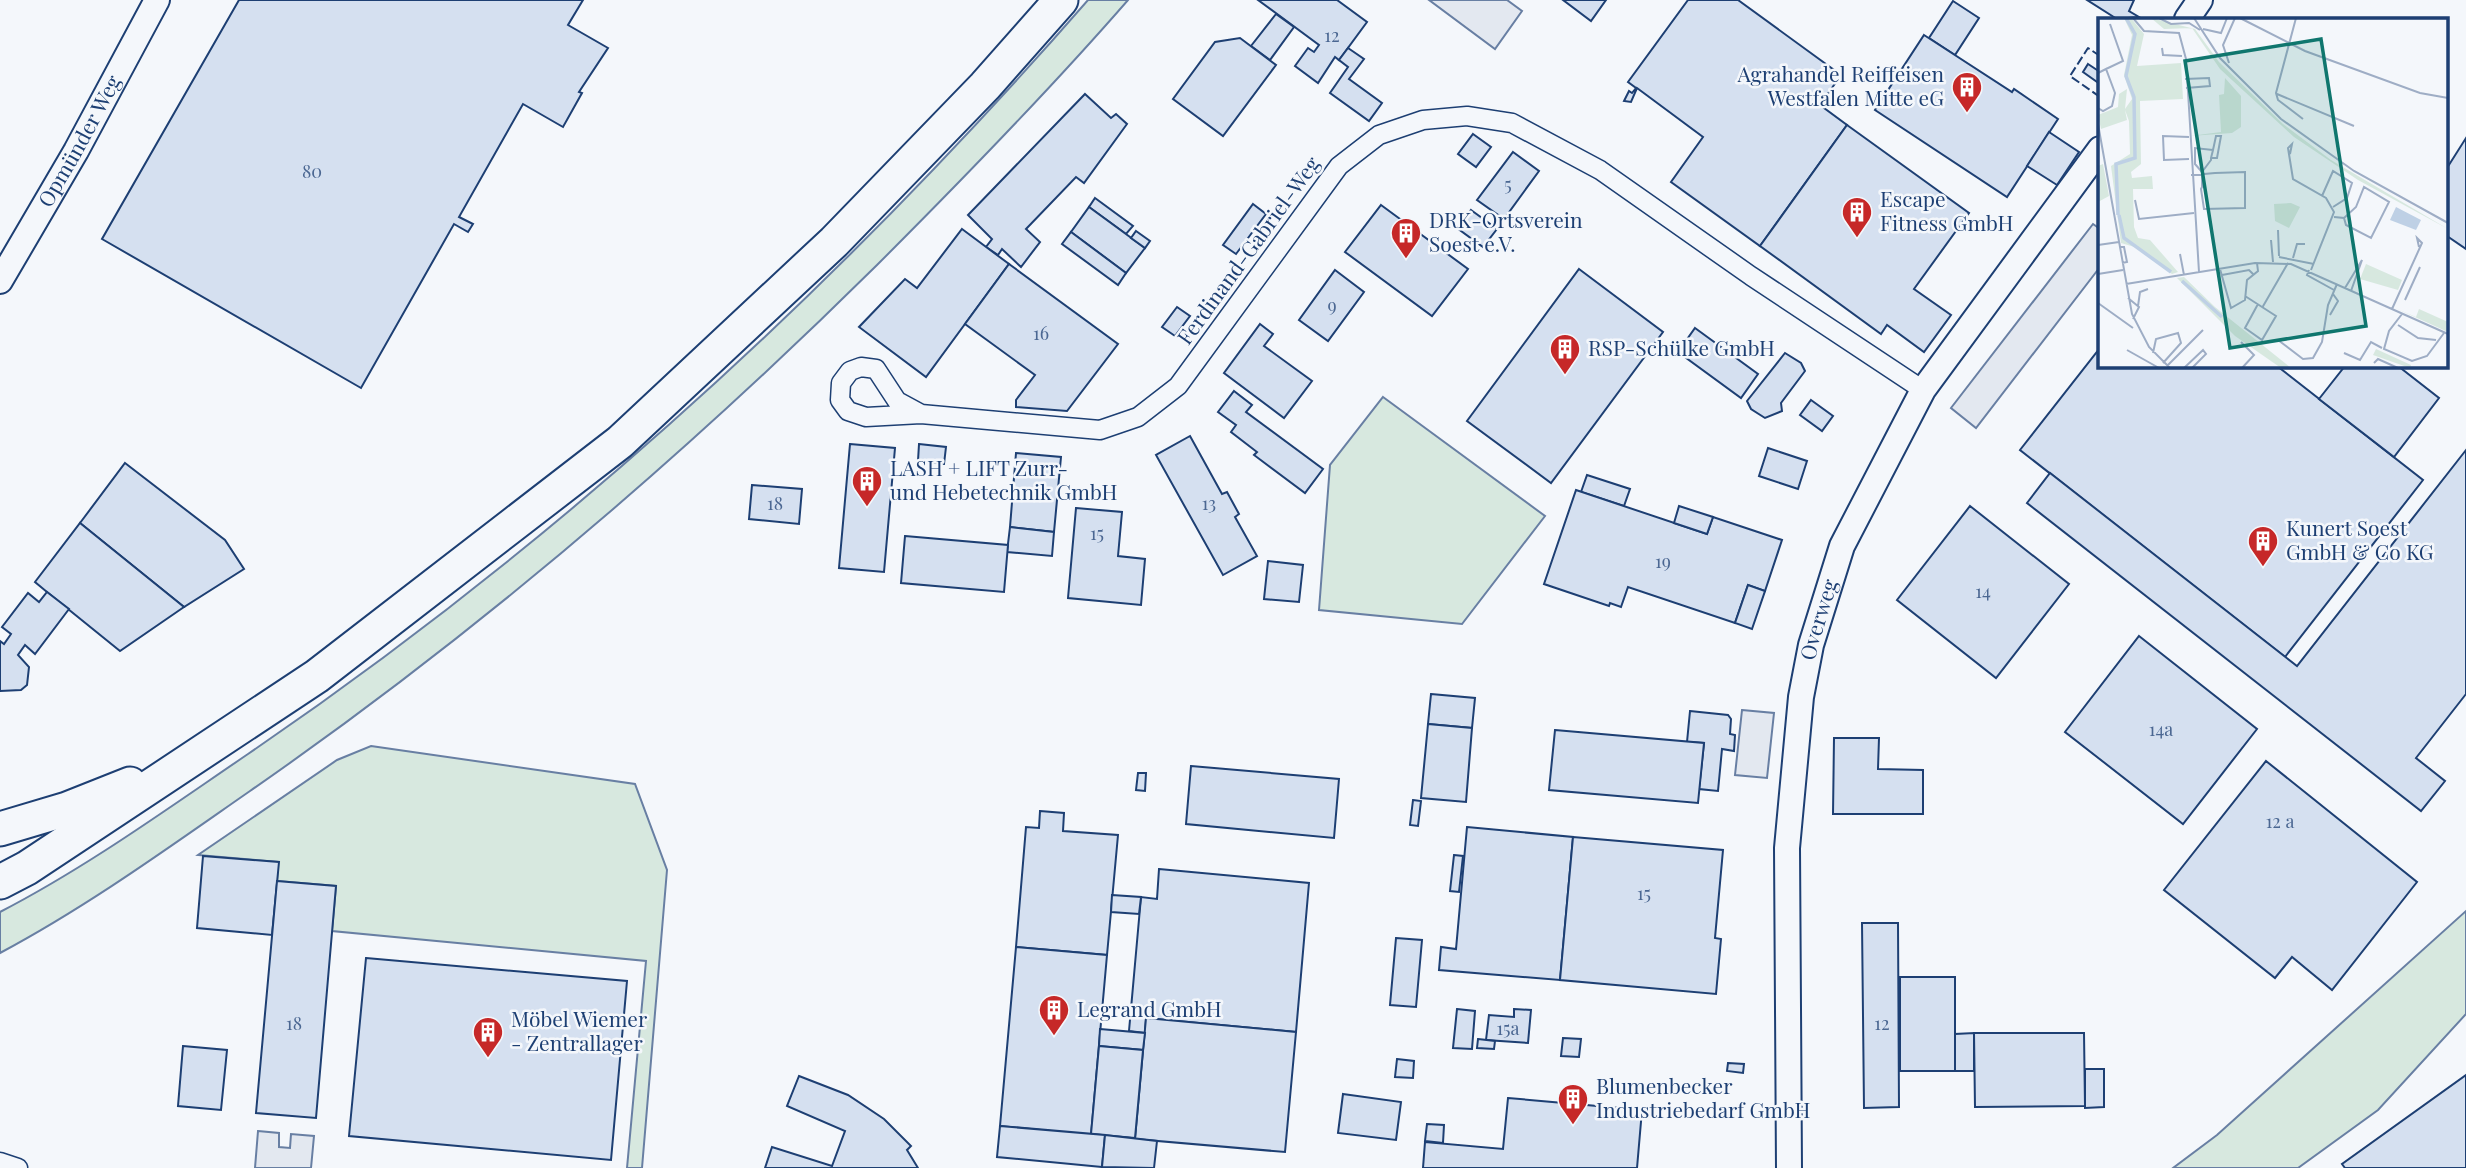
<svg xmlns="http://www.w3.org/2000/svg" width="2466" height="1168" font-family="'Playfair Display',serif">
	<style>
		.green { fill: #d7e8df; stroke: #687fa3; stroke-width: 2 }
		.parking { fill: #e3e8f0; stroke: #687fa3; stroke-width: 2 }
		.building { fill: #d5e0f0; stroke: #1d3f73; stroke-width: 2 }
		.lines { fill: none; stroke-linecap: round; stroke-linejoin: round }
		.street-casing { stroke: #1d3f73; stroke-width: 21 }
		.secondary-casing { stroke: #1d3f73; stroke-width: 28 }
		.highway-casing { stroke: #1d3f73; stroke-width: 37 }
		.street { stroke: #f4f7fb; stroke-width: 18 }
		.secondary { stroke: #f4f7fb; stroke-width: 24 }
		.highway { stroke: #f4f7fb; stroke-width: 33 }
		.fence { stroke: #1d3f73; stroke-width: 2; stroke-dasharray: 9 3.5; stroke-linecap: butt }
		.labels { text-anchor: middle; stroke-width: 5; stroke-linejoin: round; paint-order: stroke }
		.number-label { font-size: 18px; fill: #4b6792 }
		.poi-label { font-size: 21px; fill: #1d3f73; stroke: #f4f7fb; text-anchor: start }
		.street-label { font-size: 21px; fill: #1d3f73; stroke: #f4f7fb }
		.inset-river { fill: none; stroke: #bed0e5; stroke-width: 3.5 }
		.inset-road { fill: none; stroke: #9eadc5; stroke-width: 2 }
		.view { fill: #0f766e; fill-opacity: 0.15; stroke: #0f766e; stroke-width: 3.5 }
		.inset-edge { fill: none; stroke: #1d3f73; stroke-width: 3.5 }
	</style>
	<rect width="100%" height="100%" fill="#f4f7fb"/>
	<g class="green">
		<path d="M 1088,0 L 1128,0 C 1048,92 963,179 877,265 C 683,457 475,635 250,791 C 168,848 88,906 0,953 L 0,912 C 87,867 167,809 248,754 C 562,540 838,287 1088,0 Z"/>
		<path d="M 1383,397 L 1545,516 L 1462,624 L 1319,610 L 1330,465 Z"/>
		<path d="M 371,746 L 635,784 L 667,870 L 642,1168 L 627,1168 L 646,961 L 332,931 L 336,886 L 277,881 L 278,862 L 198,855 L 337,760 Z"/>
		<path d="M 2466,911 L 2466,1014 L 2378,1110 L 2298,1168 L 2173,1168 L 2217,1135 Z"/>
	</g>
	<g class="parking">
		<path d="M 1429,0 L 1507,0 L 1522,11 L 1495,49 Z"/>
		<path d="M 2093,224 L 2100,229 L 2100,267 L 1976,428 L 1951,408 Z"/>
		<path d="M 1742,710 L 1774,713 L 1767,778 L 1735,775 Z"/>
		<path d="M 258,1131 L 279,1133 L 279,1147 L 290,1148 L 291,1134 L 314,1136 L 311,1168 L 255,1168 Z"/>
	</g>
	<g class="building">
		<path d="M 239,0 L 583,0 L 568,25 L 608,48 L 579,92 L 582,93 L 563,127 L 523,104 L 459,217 L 473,224 L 468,232 L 454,224 L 361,388 L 102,239 Z"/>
		<path d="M 1258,0 L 1337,0 L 1367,22 L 1339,60 L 1335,57 L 1318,83 L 1295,66 L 1308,48 L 1314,52 L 1319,45 Z"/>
		<path d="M 1563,0 L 1606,0 L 1591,21 Z"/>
		<path d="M 1688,0 L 1738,0 L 1841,75 L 1820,105 L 1847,125 L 1760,246 L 1671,182 L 1703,137 L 1637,88 L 1631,102 L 1624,101 L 1629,91 L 1632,93 L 1636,88 L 1628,82 Z"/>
		<path d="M 2087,0 L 2134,0 L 2129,11 L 2139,17 L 2117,19 Z"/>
		<path d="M 1953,1 L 1979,18 L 1955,55 L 1929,38 Z"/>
		<path d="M 1276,14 L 1294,27 L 1270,60 L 1251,46 Z"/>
		<path d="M 1924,35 L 2012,92 L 2014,89 L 2058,119 L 2007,197 L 1875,110 Z"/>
		<path d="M 1240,38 L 1276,65 L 1223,136 L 1173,99 L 1215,42 Z"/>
		<path d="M 1348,48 L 1364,59 L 1349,79 L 1382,103 L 1369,121 L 1330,93 L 1348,67 L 1339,60 Z"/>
		<path d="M 2088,64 L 2100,72 L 2100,84 L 2083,72 Z"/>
		<path d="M 1085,94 L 1111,118 L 1116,114 L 1127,124 L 1084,183 L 1076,177 L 1026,229 L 1040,242 L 1021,267 L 1002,249 L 998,255 L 986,247 L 992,239 L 968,215 Z"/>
		<path d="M 1847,125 L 1969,213 L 1914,289 L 1951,315 L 1924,352 L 1887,325 L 1881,334 L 1760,246 Z"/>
		<path d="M 2049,132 L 2079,152 L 2057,185 L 2027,166 Z"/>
		<path d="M 1473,134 L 1491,147 L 1476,167 L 1458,154 Z"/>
		<path d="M 2466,138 L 2466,249 L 2447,236 L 2447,168 Z"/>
		<path d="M 1513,152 L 1539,171 L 1504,219 L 1477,200 Z"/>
		<path d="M 1095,198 L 1133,226 L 1126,234 L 1089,207 Z"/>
		<path d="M 1253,204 L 1266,214 L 1236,254 L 1223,245 Z"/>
		<path d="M 1381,205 L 1468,269 L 1432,316 L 1345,252 Z"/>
		<path d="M 1089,207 L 1145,248 L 1126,273 L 1071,232 Z"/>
		<path d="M 1471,210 L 1497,229 L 1483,247 L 1457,228 Z"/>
		<path d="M 962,229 L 1009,264 L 926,377 L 859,327 L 905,279 L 917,288 Z"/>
		<path d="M 1136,231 L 1150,241 L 1145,248 L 1131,238 Z"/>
		<path d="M 1071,232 L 1126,273 L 1118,285 L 1062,244 Z"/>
		<path d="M 1009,264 L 1118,344 L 1067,411 L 1016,407 L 1016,400 L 1035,375 L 965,324 Z"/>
		<path d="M 1579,269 L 1663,332 L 1551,483 L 1467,421 Z"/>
		<path d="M 1335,270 L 1364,292 L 1328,341 L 1299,320 Z"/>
		<path d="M 1177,307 L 1190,316 L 1175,336 L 1162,327 Z"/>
		<path d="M 1260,324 L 1273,334 L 1264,346 L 1312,381 L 1284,418 L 1224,373 Z"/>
		<path d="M 1695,328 L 1758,374 L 1741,398 L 1678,352 Z"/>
		<path d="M 2100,348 L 2100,366 L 2277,366 L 2423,480 L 2285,657 L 2020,450 Z"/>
		<path d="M 1785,353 L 1801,363 L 1805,371 L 1781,403 L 1782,411 L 1765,418 L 1751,409 L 1747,401 Z"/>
		<path d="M 2345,366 L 2398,366 L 2439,398 L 2394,457 L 2319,399 Z"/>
		<path d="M 1234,391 L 1252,405 L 1246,412 L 1323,469 L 1305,493 L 1254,455 L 1257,452 L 1231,432 L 1236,425 L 1218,412 Z"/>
		<path d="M 1811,400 L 1833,416 L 1822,431 L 1800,415 Z"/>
		<path d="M 1190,436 L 1222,494 L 1227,492 L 1239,514 L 1235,517 L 1257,556 L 1223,575 L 1156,455 Z"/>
		<path d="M 850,444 L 895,448 L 884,572 L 839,568 Z"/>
		<path d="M 919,444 L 946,447 L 944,464 L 918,461 Z"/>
		<path d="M 1768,448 L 1807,461 L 1798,489 L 1759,476 Z"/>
		<path d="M 2466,450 L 2466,694 L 2416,758 L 2445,781 L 2421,811 L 2027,503 L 2050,473 L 2297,666 Z"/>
		<path d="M 1016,453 L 1061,457 L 1054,532 L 1010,527 Z"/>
		<path d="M 125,463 L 225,540 L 244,569 L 184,607 L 80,523 Z"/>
		<path d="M 1587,475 L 1630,489 L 1624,506 L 1581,492 Z"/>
		<path d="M 752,485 L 802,489 L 799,524 L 749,519 Z"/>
		<path d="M 1576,490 L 1707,534 L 1713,517 L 1782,540 L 1765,591 L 1748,585 L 1735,623 L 1628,587 L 1621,607 L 1610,603 L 1609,606 L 1544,584 Z"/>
		<path d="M 1679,506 L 1713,517 L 1707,534 L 1674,523 Z"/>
		<path d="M 1970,506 L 2069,584 L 1996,678 L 1897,600 Z"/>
		<path d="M 1076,508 L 1122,512 L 1118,556 L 1145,559 L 1141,605 L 1068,598 Z"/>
		<path d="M 80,523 L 184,607 L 120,651 L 47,592 L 35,582 Z"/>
		<path d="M 1010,527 L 1054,532 L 1052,556 L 1007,552 Z"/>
		<path d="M 905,536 L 1008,545 L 1004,592 L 901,583 Z"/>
		<path d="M 1268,561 L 1303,565 L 1299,602 L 1264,599 Z"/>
		<path d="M 1748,585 L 1765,591 L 1752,629 L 1735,623 Z"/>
		<path d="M 47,592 L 69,609 L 35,654 L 25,645 L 18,655 L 29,667 L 27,685 L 21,690 L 0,691 L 0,641 L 4,644 L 11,634 L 2,627 L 28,593 L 39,602 Z"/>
		<path d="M 2139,636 L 2257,729 L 2183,824 L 2065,732 Z"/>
		<path d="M 1431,694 L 1475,698 L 1472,728 L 1428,724 Z"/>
		<path d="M 1690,711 L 1728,715 L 1731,719 L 1730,734 L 1735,735 L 1734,751 L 1722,749 L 1718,791 L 1699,789 L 1704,743 L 1687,742 Z"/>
		<path d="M 1428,724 L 1472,728 L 1466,802 L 1421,798 Z"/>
		<path d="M 1555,730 L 1704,743 L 1698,803 L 1549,790 Z"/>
		<path d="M 1834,738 L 1879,738 L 1878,769 L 1923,770 L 1923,814 L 1833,814 Z"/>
		<path d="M 2266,761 L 2417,882 L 2332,990 L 2292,957 L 2275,978 L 2164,890 Z"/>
		<path d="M 1191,766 L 1339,779 L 1334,838 L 1186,824 Z"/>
		<path d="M 1138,773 L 1146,773 L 1145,791 L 1136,790 Z"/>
		<path d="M 1413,800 L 1421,801 L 1418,826 L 1410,825 Z"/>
		<path d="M 1040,811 L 1064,813 L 1063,831 L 1118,835 L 1107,955 L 1016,947 L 1026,827 L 1039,828 Z"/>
		<path d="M 1467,827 L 1573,837 L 1560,980 L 1439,970 L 1441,947 L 1456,949 Z"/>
		<path d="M 1573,837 L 1723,850 L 1715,938 L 1721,939 L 1716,994 L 1560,980 Z"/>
		<path d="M 1454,855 L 1463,856 L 1459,892 L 1450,891 Z"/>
		<path d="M 203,856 L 279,862 L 272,935 L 197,928 Z"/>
		<path d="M 1159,869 L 1309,883 L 1296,1032 L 1146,1018 L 1145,1033 L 1129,1031 L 1141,897 L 1157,899 Z"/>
		<path d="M 277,881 L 336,886 L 316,1118 L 256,1113 Z"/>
		<path d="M 1112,895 L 1141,897 L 1139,914 L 1111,912 Z"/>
		<path d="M 1862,923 L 1898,923 L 1899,1107 L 1864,1108 Z"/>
		<path d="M 1396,938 L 1422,940 L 1416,1007 L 1390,1005 Z"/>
		<path d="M 1016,947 L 1107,955 L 1091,1135 L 1000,1126 Z"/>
		<path d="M 366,958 L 627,981 L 611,1160 L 349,1136 Z"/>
		<rect x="1900" y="977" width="55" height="94"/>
		<path d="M 1457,1009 L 1475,1011 L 1472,1049 L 1453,1048 Z"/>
		<path d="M 1514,1009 L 1531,1010 L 1528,1043 L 1486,1040 L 1489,1015 L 1514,1017 Z"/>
		<path d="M 1146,1018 L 1296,1032 L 1285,1152 L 1135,1139 Z"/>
		<path d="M 1100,1029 L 1145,1033 L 1143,1050 L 1099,1046 Z"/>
		<path d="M 1974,1033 L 2084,1033 L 2085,1106 L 1975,1107 Z"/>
		<path d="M 1974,1033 L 1974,1071 L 1955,1071 L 1955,1034 Z"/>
		<path d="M 1563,1038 L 1581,1039 L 1579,1057 L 1561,1056 Z"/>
		<path d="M 1478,1039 L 1495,1041 L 1494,1049 L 1477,1048 Z"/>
		<path d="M 183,1046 L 227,1050 L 221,1110 L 178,1106 Z"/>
		<path d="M 1099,1046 L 1143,1050 L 1135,1138 L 1091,1134 Z"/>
		<path d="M 1397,1059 L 1414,1061 L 1413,1078 L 1395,1077 Z"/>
		<path d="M 1728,1063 L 1744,1064 L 1743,1073 L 1727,1071 Z"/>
		<path d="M 2085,1069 L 2104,1069 L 2104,1107 L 2085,1108 Z"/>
		<path d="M 2466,1075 L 2466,1168 L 2345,1168 L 2342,1164 Z"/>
		<path d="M 799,1076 L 848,1095 L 884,1119 L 911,1146 L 907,1150 L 918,1168 L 765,1168 L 772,1147 L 832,1166 L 845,1131 L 787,1106 Z"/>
		<path d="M 1343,1094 L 1401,1102 L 1396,1140 L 1338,1133 Z"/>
		<path d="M 1508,1098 L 1642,1110 L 1637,1168 L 1423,1168 L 1425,1142 L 1503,1149 Z"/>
		<path d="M 1427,1124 L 1444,1125 L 1443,1143 L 1425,1141 Z"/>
		<path d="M 1000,1126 L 1105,1135 L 1102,1167 L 997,1157 Z"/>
		<path d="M 1105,1135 L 1157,1141 L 1154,1168 L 1102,1167 Z"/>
	</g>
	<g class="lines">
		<g class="street-casing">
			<g id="street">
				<path d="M 921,414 L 897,401 L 876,369 L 861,367 L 850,371 L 841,383 L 840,400 L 848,411 L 866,417 L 921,414 L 1100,430 L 1138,417 L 1178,386 L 1339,166 L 1379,135 L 1423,120 L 1467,116 L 1512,123 L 1600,170 L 1751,276 L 1923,390"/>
				<path d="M 0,1162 L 18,1168"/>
			</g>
		</g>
		<g class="secondary-casing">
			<g id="secondary">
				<path d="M 2187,19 L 2200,0"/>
				<path id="s1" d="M 0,281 L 76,151 L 157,0"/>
				<path id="s2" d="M 1789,1168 L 1787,848 L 1801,697 L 1811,645 L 1842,546 L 1923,390 L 2100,149"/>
			</g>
		</g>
		<g class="highway-casing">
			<g id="highway">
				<path d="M 0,829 L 67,809 L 130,784"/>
				<path d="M 0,882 L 27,868 L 317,676 L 620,442 L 834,242 L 985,86 L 1061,0"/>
			</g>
		</g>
		<use href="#street" class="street"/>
		<use href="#secondary" class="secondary"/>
		<use href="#highway" class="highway"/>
		<path class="fence" d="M 2100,56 L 2088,48 L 2070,76 L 2100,97"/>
	</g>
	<defs>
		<g id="building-pin" transform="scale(1.575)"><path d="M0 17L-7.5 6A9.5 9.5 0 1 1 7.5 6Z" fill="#c62828" stroke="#f4f7fb"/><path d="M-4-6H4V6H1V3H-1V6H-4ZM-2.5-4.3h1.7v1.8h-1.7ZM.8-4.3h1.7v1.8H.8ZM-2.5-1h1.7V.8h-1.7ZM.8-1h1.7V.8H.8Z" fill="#fff"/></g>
	</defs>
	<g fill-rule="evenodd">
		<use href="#building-pin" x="1967" y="87"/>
		<use href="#building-pin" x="1857" y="212"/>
		<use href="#building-pin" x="1406" y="233"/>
		<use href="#building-pin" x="1565" y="349"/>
		<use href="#building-pin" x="867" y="481"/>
		<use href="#building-pin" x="2263" y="541"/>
		<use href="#building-pin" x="1054" y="1010"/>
		<use href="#building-pin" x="488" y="1032"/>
		<use href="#building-pin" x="1573" y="1099"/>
	</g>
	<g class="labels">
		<g class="number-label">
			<text x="1332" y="42">12</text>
			<text x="312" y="178">80</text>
			<text x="1508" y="191">5</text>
			<text x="1332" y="312">9</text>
			<text x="1041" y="340">16</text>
			<text x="775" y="510">18</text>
			<text x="1209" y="510">13</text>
			<text x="1097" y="540">15</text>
			<text x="1663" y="568">19</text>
			<text x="1983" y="598">14</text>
			<text x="2161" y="736">14a</text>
			<text x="2280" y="828">12 a</text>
			<text x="1644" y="900">15</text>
			<text x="294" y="1030">18</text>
			<text x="1882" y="1030">12</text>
			<text x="1508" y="1035">15a</text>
		</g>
		<g class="poi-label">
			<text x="1944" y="82" text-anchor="end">Agrahandel Reiffeisen<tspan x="1944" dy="24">Westfalen Mitte eG</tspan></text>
			<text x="1880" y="207">Escape<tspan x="1880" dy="24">Fitness GmbH</tspan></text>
			<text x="1429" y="228">DRK-Ortsverein<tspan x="1429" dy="24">Soest e.V.</tspan></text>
			<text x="1588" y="356">RSP-Schülke GmbH</text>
			<text x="890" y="476">LASH + LIFT Zurr-<tspan x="890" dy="24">und Hebetechnik GmbH</tspan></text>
			<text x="2286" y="536">Kunert Soest<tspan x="2286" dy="24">GmbH &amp; Co KG</tspan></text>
			<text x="1077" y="1017">Legrand GmbH</text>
			<text x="511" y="1027">Möbel Wiemer<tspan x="511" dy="24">- Zentrallager</tspan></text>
			<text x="1596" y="1094">Blumenbecker<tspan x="1596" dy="24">Industriebedarf GmbH</tspan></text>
		</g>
		<g class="street-label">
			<text dy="7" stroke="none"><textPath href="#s1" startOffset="161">Opmünder Weg</textPath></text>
			<text transform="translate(1249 251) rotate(-54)" y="7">Ferdinand-Gabriel-Weg</text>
			<text dy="7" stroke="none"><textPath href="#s2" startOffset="551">Overweg</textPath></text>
		</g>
	</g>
	<g transform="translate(2098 18)">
		<rect width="350" height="350" fill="#f4f7fb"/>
		<path d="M 26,0 L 33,0 L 46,16 L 39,48 L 83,45 L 85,81 L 42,83 L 43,146 L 33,154 L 34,160 L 54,158 L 55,171 L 35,171 L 36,209 L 40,220 L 52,222 L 80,254 L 74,256 L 40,230 L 23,225 L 13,148 L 32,136 L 31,103 L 27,92 L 29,102 L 3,111 L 0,97 L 20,89 L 21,76 L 29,71 L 27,91 L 34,81 L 26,57 L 34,17 ZM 53,0 L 97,11 L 121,44 L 185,106 L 233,142 L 350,211 L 260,162 L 196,119 L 122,51 L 94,10 L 66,11 ZM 127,60 L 143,78 L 143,109 L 134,115 L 92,118 L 123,114 L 121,77 L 126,76 ZM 5,146 L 11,178 L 0,184 L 0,148 ZM 193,185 L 202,189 L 191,210 L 177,203 L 176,186 ZM 268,246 L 304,262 L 300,272 L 262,261 ZM 86,259 L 117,289 L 193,350 L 183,350 L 137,318 L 79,260 ZM 297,290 L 318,299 L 321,291 L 350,304 L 350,314 ZM 278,331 L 313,347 L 312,350 L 275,337 Z" fill="#d7e8df"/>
		<path d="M 298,189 L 323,202 L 318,212 L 292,202 Z" fill="#bed0e5"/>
		<path class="inset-river" d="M 20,197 L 18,146 L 37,140 L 36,79 L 28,58 L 37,16 L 28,0M 21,197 L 26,220 L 73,254M 84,263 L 124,299"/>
		<path class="inset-road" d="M 35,0 L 46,13 L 81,15 L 88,41 L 101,254M 61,0 L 73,6 L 91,5 L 102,12M 96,0 L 122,40 L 183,101 L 256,153 L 350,205M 142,0 L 207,33 L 322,75 L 350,80M 198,0 L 178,75 L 180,82 L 205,101M 105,11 L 123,15 L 129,0M 64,30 L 65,37 L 84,38M 131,45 L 125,27 L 137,0M 8,51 L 25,43 L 12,6M 0,55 L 8,51 L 17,75 L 14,88 L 5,93 L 0,90M 87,61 L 111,60 L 112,68 L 88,70M 179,76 L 256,108M 0,106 L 34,296 L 51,329 L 72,350M 91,119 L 65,118 L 66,142 L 91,141M 192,136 L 194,126 L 190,130 L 195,161 L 228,180 L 236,194 L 213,252M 104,154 L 97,146 L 97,130 L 115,132M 93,157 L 104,157 L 106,156 L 117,155 L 147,154 L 147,190 L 106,191 L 103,171 L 104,169 L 104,154 L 113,142 L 113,140 L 115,132 L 118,118 L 123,118 L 119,140 L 113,140M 224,178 L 235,153 L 254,165 L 249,180 L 235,189M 37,182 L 41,201 L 96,195M 236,199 L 246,200 L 248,207 L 273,220 L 291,184 L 266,169 L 258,189 L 246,200M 180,212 L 181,238M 173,222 L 175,244M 0,227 L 21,224M 22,229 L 26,229 L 29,244 L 24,245M 82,236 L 86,257M 181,239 L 216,246M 195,240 L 199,226 L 207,226M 122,251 L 133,290 L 147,282 L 149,262 L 160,253 L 159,245M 211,252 L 209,257 L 236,272M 0,256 L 25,252M 124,257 L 151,252 L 155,256M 28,266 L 157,245 L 193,246 L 350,316M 247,270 L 264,242 L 253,273M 147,278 L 178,298 L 164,322 L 147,310 L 160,286M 30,280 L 41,289 L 35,301M 307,282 L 322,249M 0,285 L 35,310M 40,288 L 42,274 L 50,271M 164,290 L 190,245M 294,291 L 324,225 L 319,220 L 321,229M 304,296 L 291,313 L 286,331 L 314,343 L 329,338 L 346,315M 232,297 L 240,283 L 235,276M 300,307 L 320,320 L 338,322M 180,322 L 205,341 L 215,340 L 224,324 L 230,287 L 239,266M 143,324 L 156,337 L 144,350M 29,332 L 61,350M 55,335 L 58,321 L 80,315 L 83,325 L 65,345M 246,335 L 262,342 L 273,324 L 284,330M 276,345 L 280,341 L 300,350M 69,348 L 105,312M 86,350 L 105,332 L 108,336 L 94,350"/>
		<path class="view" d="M 223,21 L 268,308 L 132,330 L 87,43 Z"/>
		<rect width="350" height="350" class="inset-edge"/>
	</g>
</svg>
